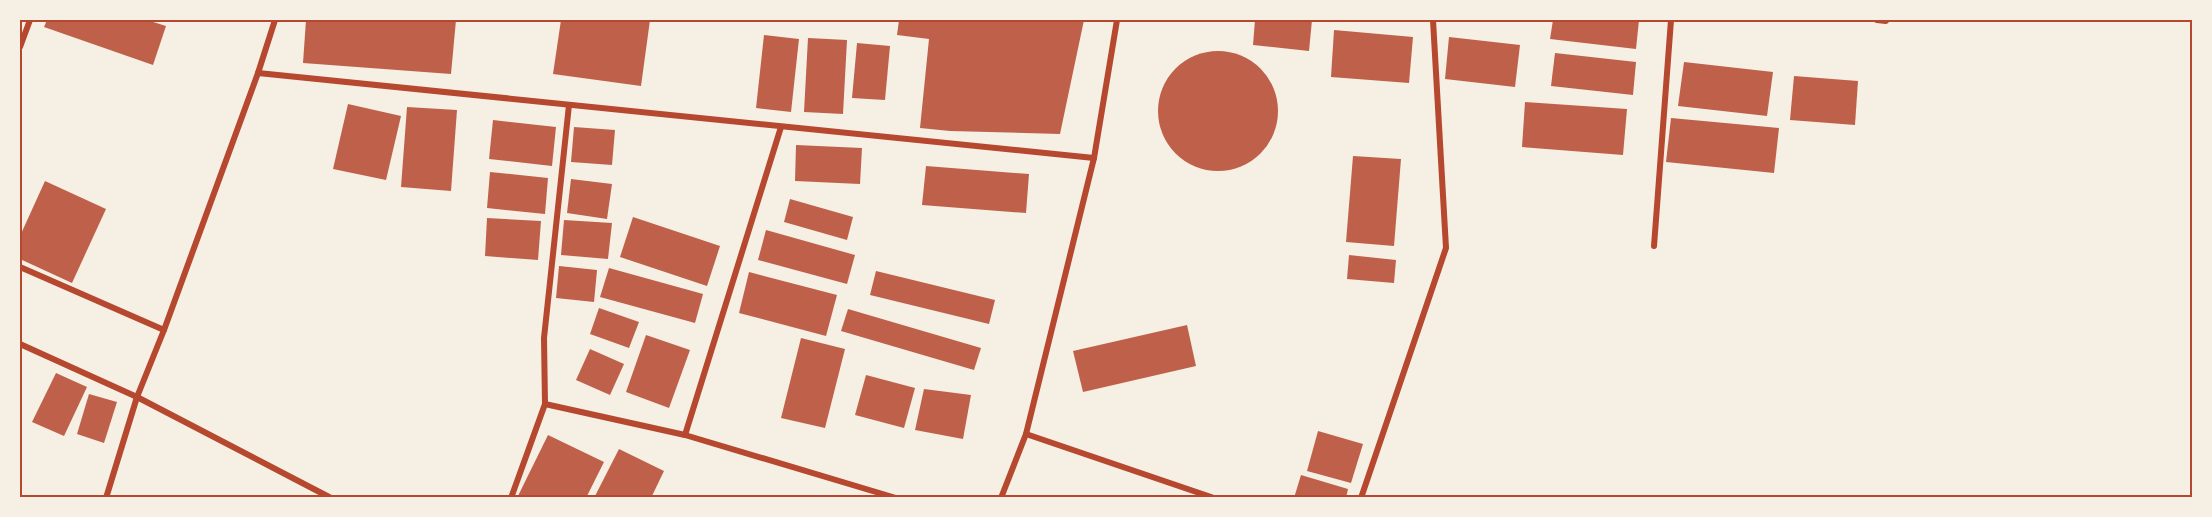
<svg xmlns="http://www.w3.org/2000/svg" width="2212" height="517" font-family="'PT Sans Narrow',sans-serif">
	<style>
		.building { fill: #bf614a }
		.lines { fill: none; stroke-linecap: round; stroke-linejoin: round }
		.minor { stroke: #b5482f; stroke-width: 6 }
		.neatline { fill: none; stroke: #b5482f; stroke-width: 2 }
	</style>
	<rect width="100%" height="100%" fill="#f6efe4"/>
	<g class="building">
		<path d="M 47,20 L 147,20 L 166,26 L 153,65 L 44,27 Z"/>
		<path d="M 306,20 L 456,20 L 451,74 L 303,63 Z"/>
		<path d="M 561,20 L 650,20 L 641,86 L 553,74 Z"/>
		<path d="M 899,20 L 1084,20 L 1060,134 L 950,131 L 920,128 L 929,39 L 897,35 Z"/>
		<path d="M 1255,20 L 1312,20 L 1309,51 L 1253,45 Z"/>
		<path d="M 1553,20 L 1639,20 L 1636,49 L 1550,39 Z"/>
		<path d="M 1334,30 L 1413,37 L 1409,83 L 1331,77 Z"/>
		<path d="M 764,35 L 799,39 L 791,112 L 756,108 Z"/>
		<path d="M 1449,37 L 1520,45 L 1515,87 L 1445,79 Z"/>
		<path d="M 808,38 L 847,40 L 843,114 L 804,112 Z"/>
		<path d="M 857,43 L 890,46 L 885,100 L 852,98 Z"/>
		<circle cx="1218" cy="111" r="60"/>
		<path d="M 1555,53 L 1636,62 L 1633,95 L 1551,86 Z"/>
		<path d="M 1684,62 L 1773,72 L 1767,116 L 1678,106 Z"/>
		<path d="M 1794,76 L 1858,81 L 1855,125 L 1790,120 Z"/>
		<path d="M 1525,102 L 1627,109 L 1623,155 L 1522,147 Z"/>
		<path d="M 348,104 L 401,116 L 386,180 L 333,169 Z"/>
		<path d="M 407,107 L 457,110 L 451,191 L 401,187 Z"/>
		<path d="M 1671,118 L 1779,128 L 1774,173 L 1666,162 Z"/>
		<path d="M 493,120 L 556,127 L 552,166 L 489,159 Z"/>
		<path d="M 574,127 L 615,130 L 612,165 L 571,162 Z"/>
		<path d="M 796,145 L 862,148 L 860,184 L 795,181 Z"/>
		<path d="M 1353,156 L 1401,159 L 1394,246 L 1346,242 Z"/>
		<path d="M 926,166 L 1029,174 L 1026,213 L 922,205 Z"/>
		<path d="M 490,172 L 548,178 L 545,214 L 487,208 Z"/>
		<path d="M 571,179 L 612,184 L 607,219 L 567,213 Z"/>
		<path d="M 45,181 L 106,209 L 72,283 L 20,259 L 20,236 Z"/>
		<path d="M 790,199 L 853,217 L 847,240 L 784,222 Z"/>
		<path d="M 633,217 L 720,246 L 707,286 L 620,257 Z"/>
		<path d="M 487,218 L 541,221 L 538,260 L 485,256 Z"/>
		<path d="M 564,220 L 612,223 L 608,259 L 561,255 Z"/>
		<path d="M 766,230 L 855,255 L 847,284 L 758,260 Z"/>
		<path d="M 1349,255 L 1396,260 L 1394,283 L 1347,279 Z"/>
		<path d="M 559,266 L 597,270 L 594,302 L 556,298 Z"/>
		<path d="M 609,268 L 703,294 L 695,323 L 600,297 Z"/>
		<path d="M 876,271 L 995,300 L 989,324 L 870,295 Z"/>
		<path d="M 749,272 L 837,295 L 826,336 L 739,313 Z"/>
		<path d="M 599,308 L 639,322 L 629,348 L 590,334 Z"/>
		<path d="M 848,309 L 981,348 L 974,370 L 841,331 Z"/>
		<path d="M 1187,325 L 1196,366 L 1083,392 L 1073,351 Z"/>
		<path d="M 646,335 L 690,350 L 669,408 L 626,392 Z"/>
		<path d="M 801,338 L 845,349 L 825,428 L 781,418 Z"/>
		<path d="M 590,349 L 624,364 L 610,395 L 576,380 Z"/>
		<path d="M 56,373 L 87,387 L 64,436 L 32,422 Z"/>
		<path d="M 866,375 L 915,388 L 904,428 L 855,415 Z"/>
		<path d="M 924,389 L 971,395 L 963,439 L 915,430 Z"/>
		<path d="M 89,394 L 117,402 L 104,443 L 77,434 Z"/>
		<path d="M 1318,431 L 1363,444 L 1351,483 L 1307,471 Z"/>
		<path d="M 548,435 L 604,462 L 586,498 L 517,498 Z"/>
		<path d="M 619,449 L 664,471 L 651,498 L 594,498 Z"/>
		<path d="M 1301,475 L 1348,489 L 1346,498 L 1294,498 Z"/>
	</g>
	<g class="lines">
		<g class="minor">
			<path d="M 1877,20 L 1886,21"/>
			<path d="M 20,47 L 30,20"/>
			<path d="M 258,73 L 1094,158"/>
			<path d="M 1654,246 L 1671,20"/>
			<path d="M 20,267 L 164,330"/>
			<path d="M 20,344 L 137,397 L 331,498"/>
			<path d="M 545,404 L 685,435 L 896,498"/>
			<path d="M 1026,434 L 1214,498"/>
			<path d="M 685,435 L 781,127"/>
			<path d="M 106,498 L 137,397 L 164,330 L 258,73 L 275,20"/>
			<path d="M 511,498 L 545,404 L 544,338 L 569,105"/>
			<path d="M 1001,498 L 1026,434 L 1094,158 L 1117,20"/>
			<path d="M 1361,498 L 1446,248 L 1433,20"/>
		</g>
	</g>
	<rect width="2212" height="517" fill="none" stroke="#f6efe4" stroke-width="42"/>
	<rect x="21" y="21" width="2170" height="475" class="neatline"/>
</svg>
